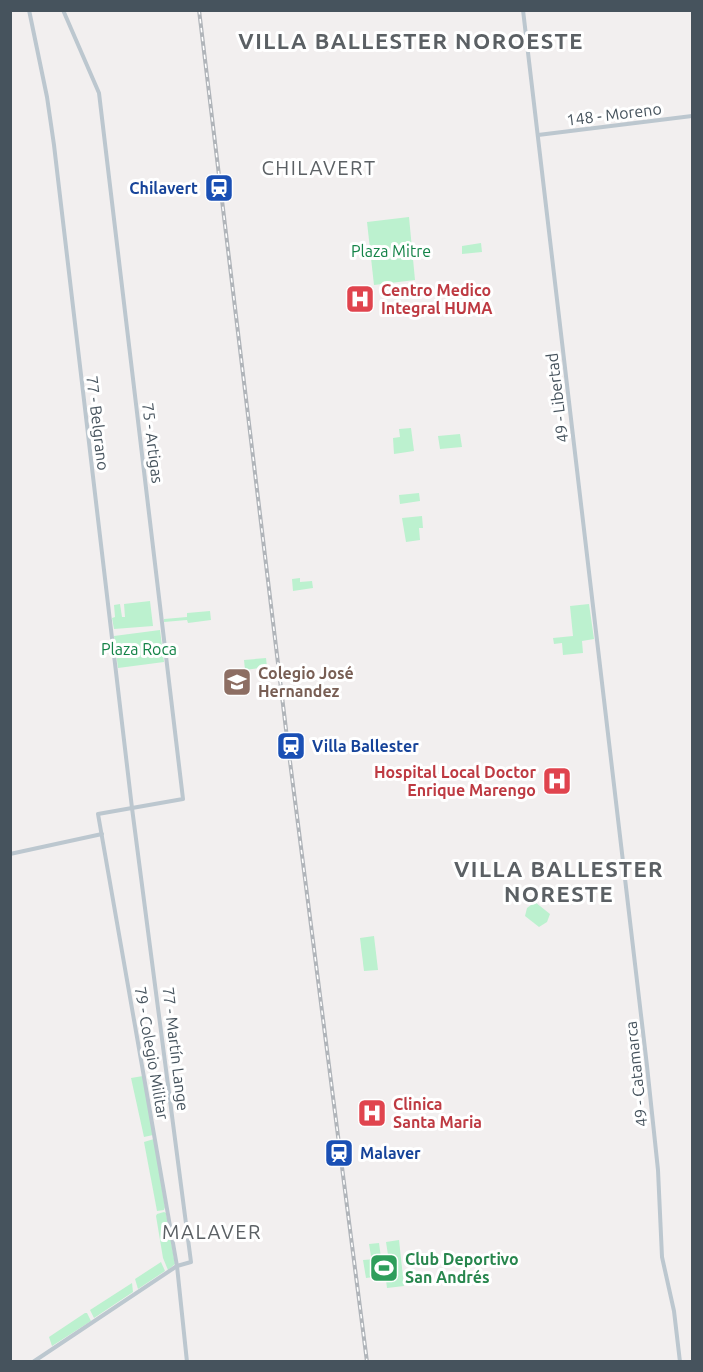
<svg xmlns="http://www.w3.org/2000/svg" width="703" height="1372" font-family="Ubuntu,sans-serif">
	<style>
		.green { fill: #bcf1cf }
		.lines { fill: none; stroke-linecap: round; stroke-linejoin: round }
		.tertiary { stroke: #bcc7cf; stroke-width: 4 }
		.rail-casing { stroke: #b1b5ba; stroke-width: 4 }
		.rail { stroke: #fff; stroke-width: 1.5; stroke-dasharray: 4.5; stroke-linecap: butt }
		.labels { text-anchor: middle; stroke-width: 6; stroke-linejoin: round; paint-order: stroke }
		.street-label { font-size: 16px; fill: #46535d; stroke: #fff }
		.transit-label { font-size: 16px; font-weight: bold; fill: #164399; stroke: #fff; text-anchor: start }
		.park-label { font-size: 16px; fill: #138347; stroke: #fff }
		.health-label { font-size: 16px; font-weight: bold; fill: #be3a42; stroke: #fff; text-anchor: start }
		.education-label { font-size: 16px; font-weight: bold; fill: #785e54; stroke: #fff; text-anchor: start }
		.leisure-label { font-size: 16px; font-weight: bold; fill: #27864d; stroke: #fff; text-anchor: start }
		.quarter-label { font-size: 20px; letter-spacing: 1.5px; fill: #5b6064; stroke: #fff }
		.district-label { font-size: 22px; font-weight: bold; letter-spacing: 1.5px; fill: #5b6064; stroke: #fff }
	</style>
	<rect width="100%" height="100%" fill="#f2efef"/>
	<g class="green">
		<path d="M 409,217 L 415,280 L 374,285 L 367,222 Z"/>
		<path d="M 481,243 L 482,252 L 462,254 L 462,246 Z"/>
		<path d="M 411,428 L 414,451 L 394,454 L 393,438 L 400,437 L 399,429 Z"/>
		<path d="M 460,434 L 462,447 L 440,449 L 438,436 Z"/>
		<path d="M 419,493 L 420,501 L 400,504 L 399,495 Z"/>
		<path d="M 422,516 L 423,528 L 419,528 L 420,540 L 406,542 L 402,518 Z"/>
		<path d="M 300,578 L 300,582 L 312,581 L 313,588 L 293,591 L 292,579 Z"/>
		<path d="M 150,601 L 153,626 L 114,629 L 112,618 L 115,617 L 114,605 L 120,604 L 122,617 L 125,617 L 124,604 Z"/>
		<path d="M 589,604 L 594,639 L 582,641 L 583,653 L 563,655 L 562,643 L 554,644 L 553,638 L 573,636 L 570,606 Z"/>
		<path d="M 210,611 L 211,620 L 188,623 L 187,620 L 164,622 L 164,619 L 187,617 L 187,613 Z"/>
		<path d="M 160,630 L 164,662 L 118,668 L 114,636 Z"/>
		<path d="M 266,658 L 267,667 L 245,670 L 244,660 Z"/>
		<path d="M 535,902 L 550,914 L 547,922 L 539,927 L 525,916 L 527,908 Z"/>
		<path d="M 374,936 L 378,970 L 364,971 L 360,938 Z"/>
		<path d="M 143,1076 L 153,1135 L 144,1137 L 131,1078 Z"/>
		<path d="M 154,1139 L 165,1207 L 164,1210 L 157,1211 L 144,1142 Z"/>
		<path d="M 164,1212 L 166,1213 L 175,1264 L 168,1270 L 163,1258 L 156,1216 L 157,1214 Z"/>
		<path d="M 399,1240 L 404,1286 L 387,1288 L 386,1280 L 382,1280 L 381,1276 L 366,1278 L 363,1260 L 376,1259 L 375,1256 L 371,1256 L 369,1244 L 379,1243 L 381,1258 L 388,1255 L 386,1242 Z"/>
		<path d="M 161,1262 L 165,1271 L 138,1289 L 135,1279 Z"/>
		<path d="M 132,1283 L 133,1292 L 94,1318 L 90,1310 Z"/>
		<path d="M 85,1313 L 87,1313 L 91,1321 L 52,1346 L 49,1337 Z"/>
	</g>
	<g class="lines">
		<g class="tertiary">
			<path d="M 29,10 L 47,97 L 54,145 L 132,808 L 191,1262 L 177,1266 L 33,1362"/>
			<path d="M 63,10 L 99,93 L 183,799 L 98,814 L 177,1266 L 187,1362"/>
			<path d="M 523,10 L 647,1066 L 658,1170 L 662,1257 L 674,1311 L 680,1362"/>
			<path d="M 538,135 L 692,116"/>
			<path d="M 10,854 L 102,834"/>
		</g>
		<g class="rail-casing">
			<path id="rail" d="M 199,10 L 288,746 L 367,1362"/>
		</g>
		<use href="#rail" class="rail"/>
	</g>
	<defs>
		<g id="station-square" transform="scale(1.5)"><rect x="-9" y="-9" width="18" height="18" rx="4" fill="#1a4fb4" stroke="#fff"/><path d="M-3-6H3Q5-6 5-4V2Q5 4 3 4L4.5 6H3L1.5 4h-3L-3 6H-4.5L-3 4Q-5 4-5 2V-4Q-5-6-3-6ZM-3.5-4v3h7v-3ZM-3.5 1v1.5H-2V1ZM2 1v1.5H3.5V1Z" fill="#fff"/></g>
		<g id="hospital-square" transform="scale(1.5)"><rect x="-9" y="-9" width="18" height="18" rx="4" fill="#e0444e" stroke="#fff"/><path d="M-5-5h3v3.5h4V-5h3V5h-3V1.5h-4V5h-3Z" fill="#fff"/></g>
		<g id="university-square" transform="scale(1.5)"><rect x="-9" y="-9" width="18" height="18" rx="4" fill="#8d6e63" stroke="#fff"/><path d="M0-5L7-2L0 1L-7-2ZM-4 1L0 2.5L4 1V4Q0 6-4 4Z" fill="#fff"/></g>
		<g id="stadium-square" transform="scale(1.5)"><rect x="-9" y="-9" width="18" height="18" rx="4" fill="#2e9e5b" stroke="#fff"/><path d="M0-5a6.5 5 0 1 0 0 10a6.5 5 0 1 0 0-10ZM-3.5-1.8h7v3.6h-7Z" fill="#fff"/></g>
	</defs>
	<g fill-rule="evenodd">
		<use href="#station-square" x="219" y="188"/>
		<use href="#hospital-square" x="360" y="299"/>
		<use href="#university-square" x="237" y="682"/>
		<use href="#station-square" x="291" y="746"/>
		<use href="#hospital-square" x="557" y="781"/>
		<use href="#hospital-square" x="372" y="1113"/>
		<use href="#station-square" x="339" y="1153"/>
		<use href="#stadium-square" x="384" y="1268"/>
	</g>
	<g class="labels">
		<g class="street-label">
			<text transform="translate(614 114) rotate(-7)" y="6">148 - Moreno</text>
			<text transform="translate(557 398) rotate(-97)" y="6">49 - Libertad</text>
			<text transform="translate(98 423) rotate(83)" y="6">77 - Belgrano</text>
			<text transform="translate(153 443) rotate(83)" y="6">75 - Artigas</text>
			<text transform="translate(176 1049) rotate(83)" y="6">77 - Martín Lange</text>
			<text transform="translate(152 1053) rotate(80)" y="6">79 - Colegio Militar</text>
			<text transform="translate(636 1074) rotate(-96)" y="6">49 - Catamarca</text>
		</g>
		<g class="transit-label">
			<text x="198" y="194" text-anchor="end">Chilavert</text>
			<text x="312" y="752">Villa Ballester</text>
			<text x="360" y="1159">Malaver</text>
		</g>
		<g class="park-label">
			<text x="391" y="257">Plaza Mitre</text>
			<text x="139" y="655">Plaza Roca</text>
		</g>
		<g class="health-label">
			<text x="381" y="296">Centro Medico<tspan x="381" dy="18">Integral HUMA</tspan></text>
			<text x="536" y="778" text-anchor="end">Hospital Local Doctor<tspan x="536" dy="18">Enrique Marengo</tspan></text>
			<text x="393" y="1110">Clinica<tspan x="393" dy="18">Santa Maria</tspan></text>
		</g>
		<g class="education-label">
			<text x="258" y="679">Colegio José<tspan x="258" dy="18">Hernandez</tspan></text>
		</g>
		<g class="leisure-label">
			<text x="405" y="1265">Club Deportivo<tspan x="405" dy="18">San Andrés</tspan></text>
		</g>
		<g class="quarter-label">
			<text x="319" y="175">CHILAVERT</text>
			<text x="212" y="1239">MALAVER</text>
		</g>
		<g class="district-label">
			<text x="411" y="49">VILLA BALLESTER NOROESTE</text>
			<text x="559" y="877">VILLA BALLESTER<tspan x="559" dy="25">NORESTE</tspan></text>
		</g>
	</g>
	<rect width="703" height="1372" fill="none" stroke="#46535d" stroke-width="24"/>
</svg>
